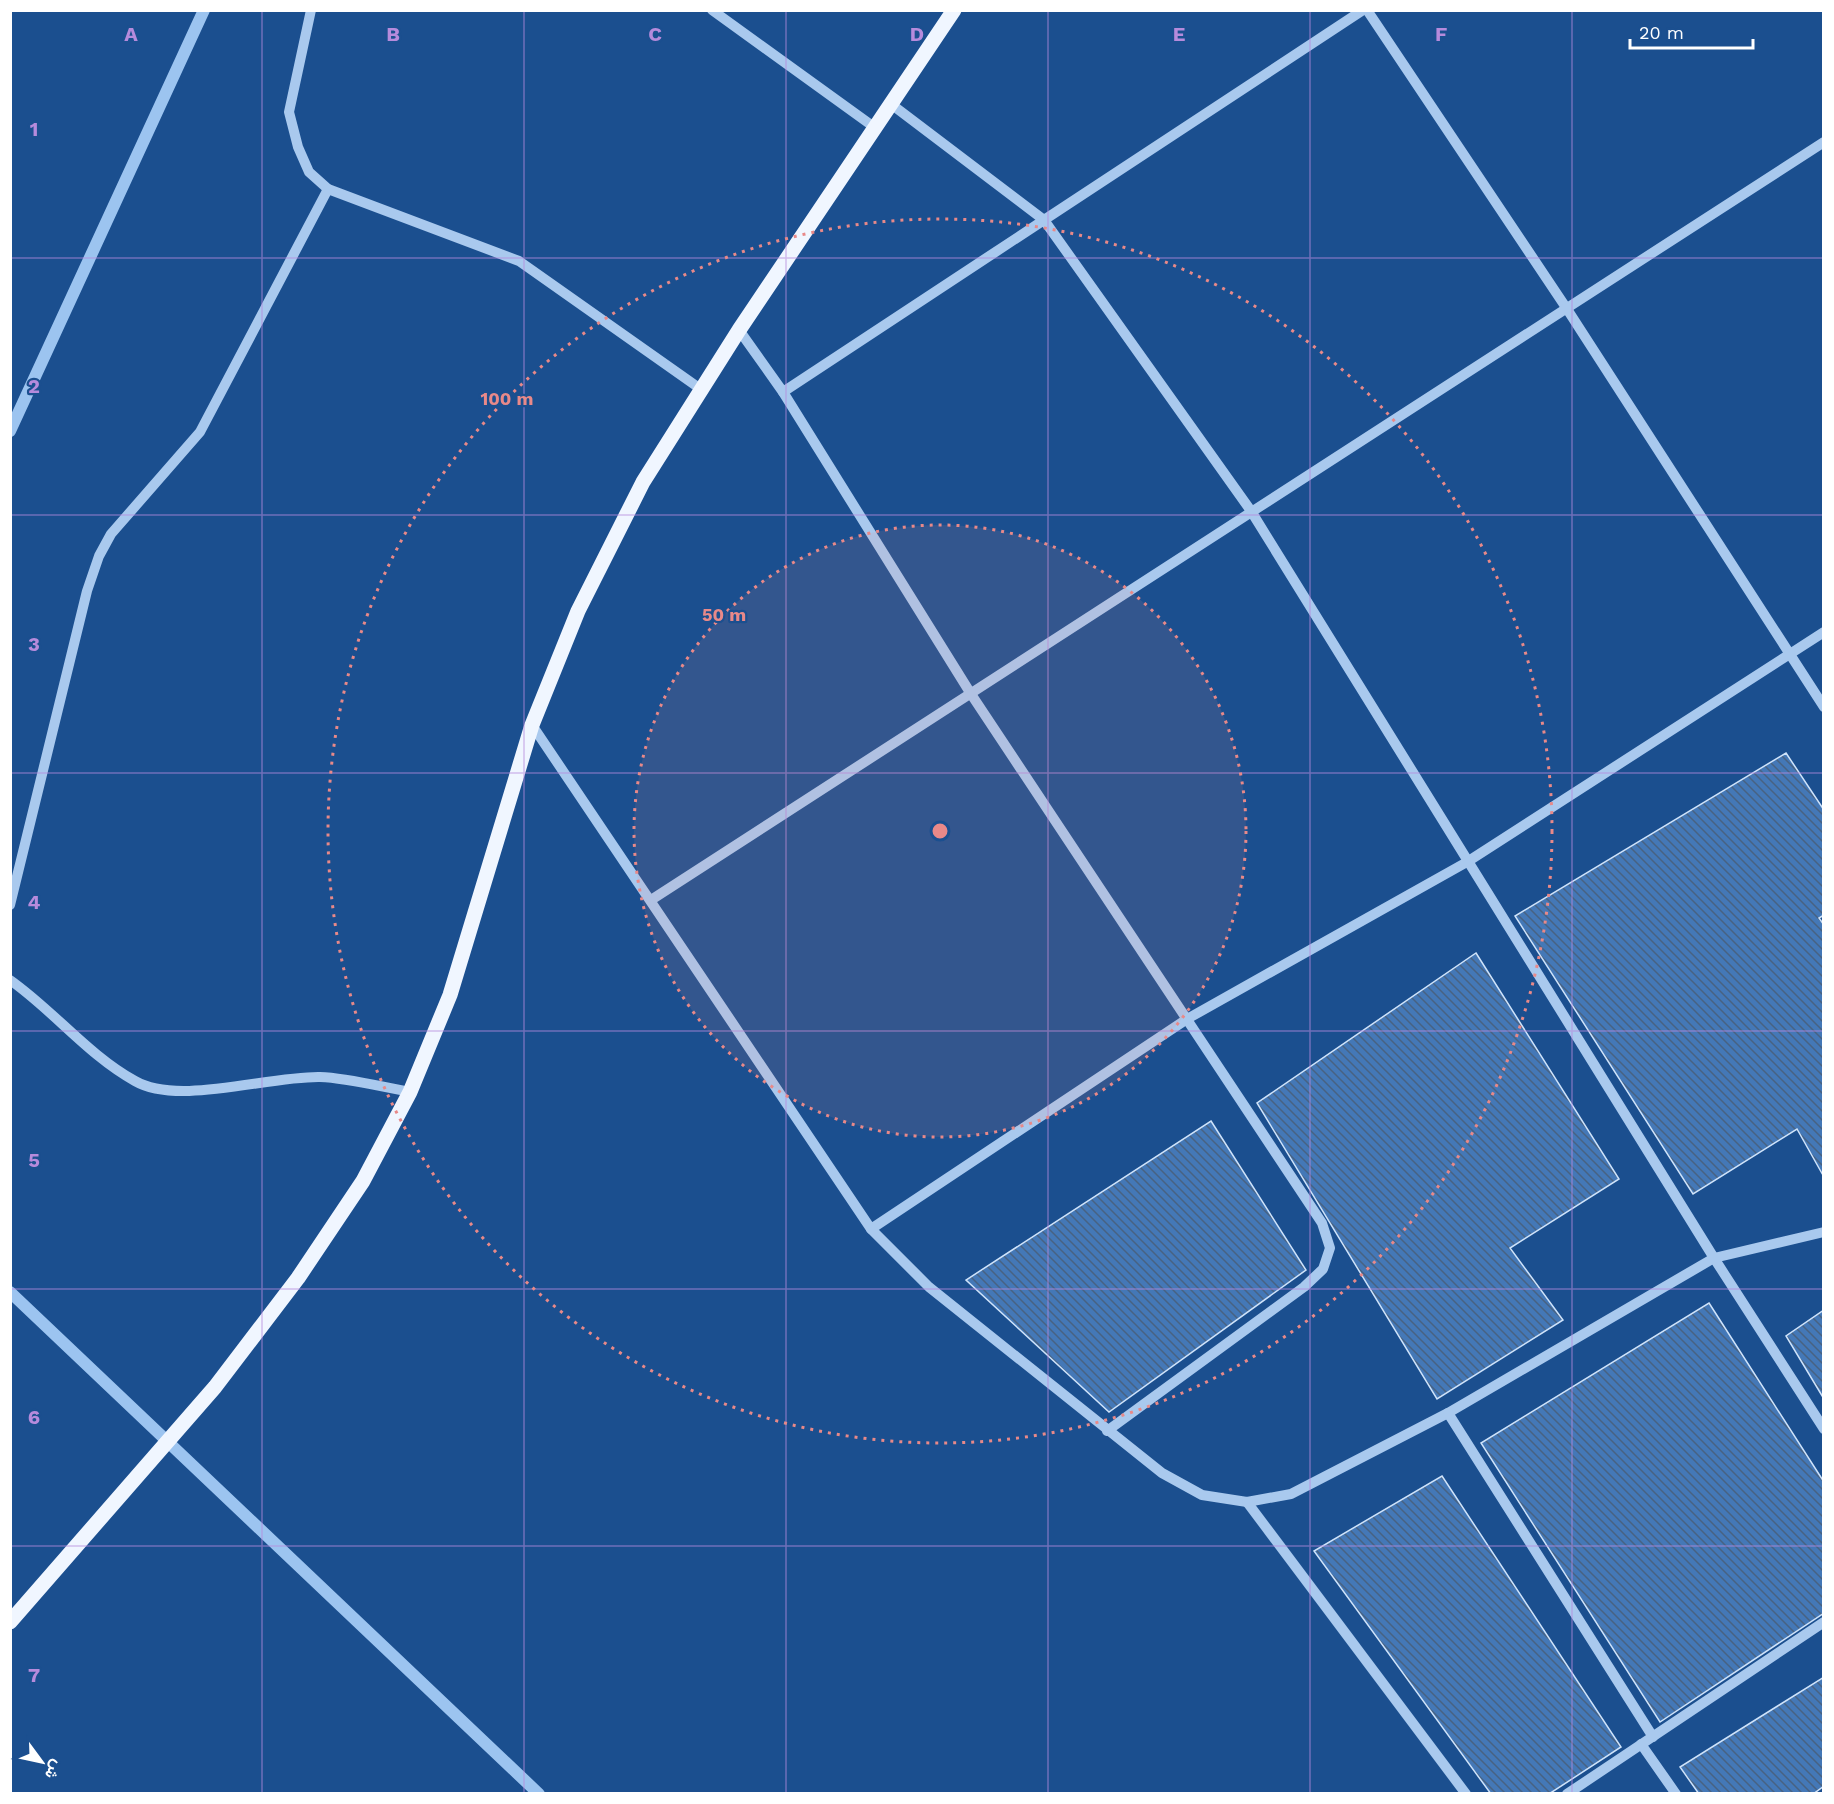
<svg xmlns="http://www.w3.org/2000/svg" width="1834" height="1804" font-family="'Work Sans',Vazirmatn,sans-serif">
	<style>
		.lines { fill: none; stroke-linecap: round; stroke-linejoin: round }
		.stream { stroke: #9cc4f0; stroke-width: 12 }
		.building { fill: url(#building-back-hatch); stroke: #cfe3fa; stroke-width: 1.5 }
		.minor { stroke: #a9c9ee; stroke-width: 10 }
		.major { stroke: #f0f6ff; stroke-width: 15 }
		.grid { fill: none; stroke: #b68bdc; stroke-width: 1.5; stroke-opacity: 0.55 }
		.ring { fill: none; stroke: #e88989; stroke-width: 3; stroke-dasharray: 3 6 }
		.grid-label { font-size: 20px; text-anchor: middle; font-weight: bold; fill: #b68bdc; stroke: #1b4f8f; stroke-width: 4.5; stroke-linejoin: round; paint-order: stroke }
		.centre { fill: #e88989; stroke: #1b4f8f; stroke-width: 3 }
		.ring-label { font-size: 18px; text-anchor: middle; font-weight: bold; fill: #e88989; stroke: #1b4f8f; stroke-width: 4.5; stroke-linejoin: round; paint-order: stroke }
	</style>
	<defs>
		<pattern id="building-back-hatch" width="6" height="6" patternUnits="userSpaceOnUse" patternTransform="scale(1.5)"><rect width="6" height="6" fill="#4478b7"/><path d="M-1 5l2 2M0 0l6 6M5-1l2 2" fill="none" stroke="#486282"/></pattern>
	</defs>
	<rect width="100%" height="100%" fill="#1b4f8f"/>
	<g class="lines">
		<g class="stream">
			<path d="M 10,431 L 204,10"/>
			<path d="M 10,1292 L 539,1794"/>
		</g>
	</g>
	<g class="building">
		<path d="M 1786,753 L 1824,810 L 1824,915 L 1819,918 L 1824,925 L 1824,1177 L 1797,1129 L 1693,1194 L 1515,916 Z"/>
		<path d="M 1476,953 L 1619,1179 L 1510,1248 L 1563,1320 L 1437,1399 L 1257,1103 Z"/>
		<path d="M 1211,1121 L 1306,1270 L 1109,1412 L 966,1280 Z"/>
		<path d="M 1709,1303 L 1824,1482 L 1824,1613 L 1660,1722 L 1481,1443 Z"/>
		<path d="M 1824,1310 L 1824,1399 L 1786,1336 Z"/>
		<path d="M 1442,1476 L 1621,1747 L 1549,1794 L 1491,1794 L 1314,1551 Z"/>
		<path d="M 1824,1677 L 1824,1786 L 1813,1794 L 1699,1794 L 1680,1767 Z"/>
	</g>
	<g class="lines">
		<g class="minor">
			<path d="M 311,10 L 289,112 L 298,147 L 309,172 L 328,189 L 519,261 L 702,390"/>
			<path d="M 712,10 L 874,127"/>
			<path d="M 1367,10 L 1567,309 L 1824,707"/>
			<path d="M 891,104 L 1044,220 L 1363,10"/>
			<path d="M 739,330 L 783,392 L 971,694 L 1322,1223 L 1330,1248 L 1323,1269 L 1304,1287 L 1107,1431"/>
			<path d="M 783,392 L 1044,220 L 1251,511 L 1714,1258 L 1824,1429"/>
			<path d="M 532,725 L 871,1229 L 1187,1019 L 1467,862 L 1824,632"/>
			<path d="M 651,900 L 1824,142"/>
			<path d="M 10,905 L 87,591 L 99,556 L 111,534 L 200,432 L 328,189"/>
			<path d="M 10,980 C 54,1011 88,1055 135,1081 C 178,1106 268,1076 320,1077 C 349,1078 381,1087 410,1092"/>
			<path d="M 871,1229 L 929,1287 L 1162,1473 L 1202,1495 L 1247,1502 L 1291,1494 L 1448,1413 L 1714,1258 L 1824,1232"/>
			<path d="M 1448,1413 L 1653,1737"/>
			<path d="M 1247,1502 L 1466,1794"/>
			<path d="M 1641,1744 L 1676,1794"/>
			<path d="M 1567,1794 L 1824,1622"/>
		</g>
		<path class="major" d="M 10,1622 L 215,1387 L 298,1278 L 363,1181 L 410,1092 L 450,995 L 532,725 L 578,611 L 643,482 L 739,330 L 954,10"/>
	</g>
	<path class="grid" d="M 262,10 L 262,1794M 524,10 L 524,1794M 786,10 L 786,1794M 1048,10 L 1048,1794M 1310,10 L 1310,1794M 1572,10 L 1572,1794M 10,258 L 1824,258M 10,515 L 1824,515M 10,773 L 1824,773M 10,1031 L 1824,1031M 10,1289 L 1824,1289M 10,1546 L 1824,1546"/>
	<circle cx="940" cy="831" r="306" fill="#e88989" fill-opacity=".12"/>
	<g class="ring">
		<circle cx="940" cy="831" r="306"/>
		<circle cx="940" cy="831" r="612"/>
	</g>
	<g class="grid-label">
		<text x="131" y="41">A</text>
		<text x="393" y="41">B</text>
		<text x="655" y="41">C</text>
		<text x="917" y="41">D</text>
		<text x="1179" y="41">E</text>
		<text x="1441" y="41">F</text>
		<text x="34" y="136">1</text>
		<text x="34" y="393">2</text>
		<text x="34" y="651">3</text>
		<text x="34" y="909">4</text>
		<text x="34" y="1167">5</text>
		<text x="34" y="1424">6</text>
		<text x="34" y="1682">7</text>
	</g>
	<circle cx="940" cy="831" r="9" class="centre"/>
	<g class="ring-label">
		<text x="507" y="405">100 m</text>
		<text x="724" y="621">50 m</text>
	</g>
	<rect width="1834" height="1804" fill="none" stroke="#ffffff" stroke-width="24"/>
	<g transform="translate(42 1762) rotate(123)" stroke="#1b4f8f" stroke-width="4.5" paint-order="stroke">
	<path d="M0-4.5L10 22L0 15L-10 22Z" fill="#ffffff"/>
	<text y="-9" font-size="16" font-weight="bold" text-anchor="middle" fill="#ffffff">ش</text>
	</g>
	<path d="M1630 39v9h123v-9" fill="none" stroke="#ffffff" stroke-width="3"/>
	<text x="1639" y="39" font-size="18" fill="#ffffff" stroke="#1b4f8f" stroke-width="4.5" paint-order="stroke">20 m</text>
</svg>
